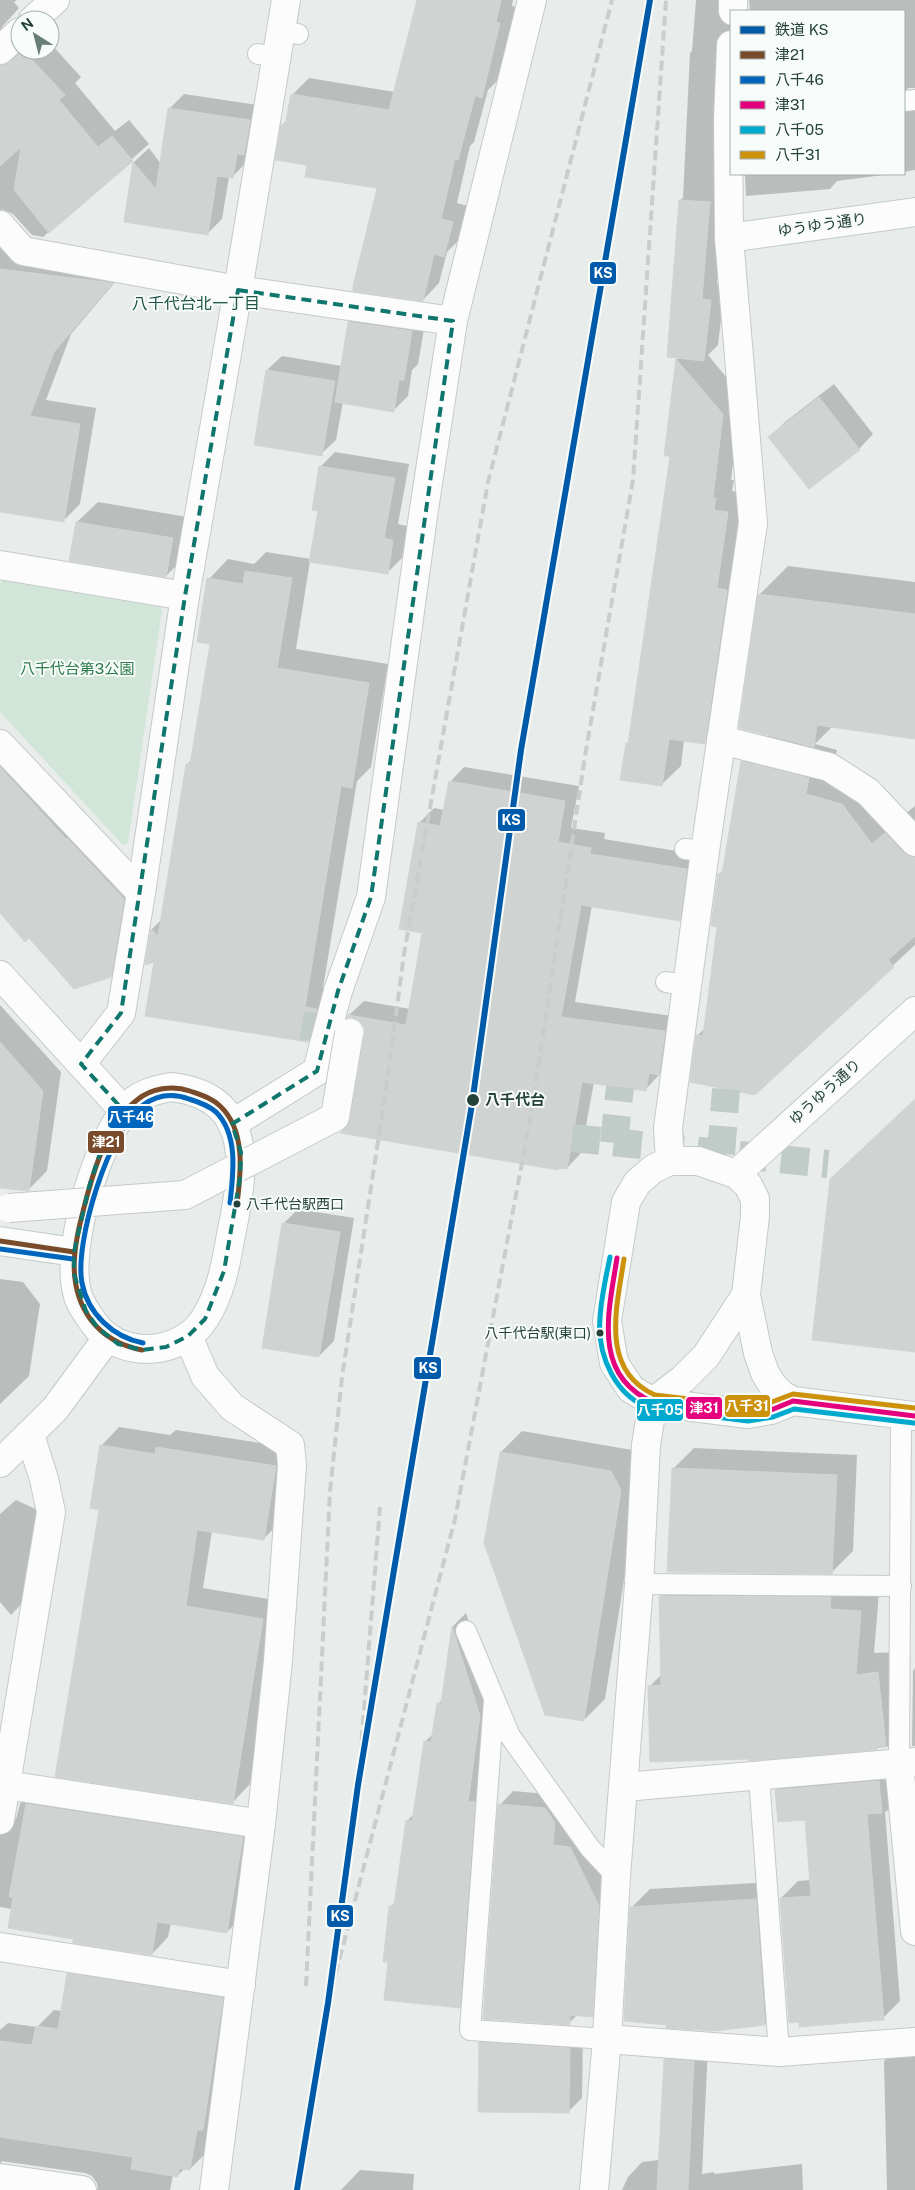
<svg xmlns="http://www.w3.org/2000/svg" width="915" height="2190" font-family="'Public Sans','Noto Sans JP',sans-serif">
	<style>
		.green { fill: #d1e6d8 }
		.shadow { fill: #0003; fill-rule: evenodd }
		.building { fill: #cfd4d2; stroke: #d1d6d4 }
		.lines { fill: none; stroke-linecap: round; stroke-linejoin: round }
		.street-tunnel { stroke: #c1cbc8; stroke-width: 28; stroke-dasharray: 28 14; stroke-linecap: butt }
		.lane-casing { stroke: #c5cac8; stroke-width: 22 }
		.street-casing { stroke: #c5cac8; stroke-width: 30 }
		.secondary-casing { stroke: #c3cbc8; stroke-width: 30 }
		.lane { stroke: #fcfcfc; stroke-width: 20 }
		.street { stroke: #fcfcfc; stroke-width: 28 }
		.secondary { stroke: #fcfcfc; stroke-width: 28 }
		.rail { stroke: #c9cdcc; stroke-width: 4; stroke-dasharray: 10 5; stroke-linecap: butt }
		.street-bridge-casing { stroke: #c5cac8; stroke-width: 30; stroke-linecap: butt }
		.street-bridge { stroke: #fcfcfc; stroke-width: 28 }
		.bus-1-casing { stroke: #f7fbf9; stroke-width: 9 }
		.bus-2-casing { stroke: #f7fbf9; stroke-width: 9 }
		.bus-3-casing { stroke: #f7fbf9; stroke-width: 9 }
		.bus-4-casing { stroke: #f7fbf9; stroke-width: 9 }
		.bus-5-casing { stroke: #f7fbf9; stroke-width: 9 }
		.bus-1 { stroke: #7a4b2a; stroke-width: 5 }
		.bus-2 { stroke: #0065bd; stroke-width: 5 }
		.bus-3 { stroke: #e5007d; stroke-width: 5 }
		.bus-4 { stroke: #00a9ce; stroke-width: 5 }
		.bus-5 { stroke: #cd920c; stroke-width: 5 }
		.rail-1-casing { stroke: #f7fbf9; stroke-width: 10 }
		.rail-1 { stroke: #005aaa; stroke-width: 6 }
		.marked { fill: none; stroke: #0f766e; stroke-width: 4; stroke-dasharray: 10 6; stroke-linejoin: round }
		.stop-dot { fill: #24423a; stroke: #f7fbf9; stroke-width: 2 }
		.labels { text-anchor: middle; stroke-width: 4; stroke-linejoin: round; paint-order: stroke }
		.bus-label { font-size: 14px; fill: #24423a; stroke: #f7fbf9; text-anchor: start }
		.street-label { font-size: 15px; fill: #24423a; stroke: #f7fbf9 }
		.park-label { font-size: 15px; fill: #2d7a4b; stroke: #f7fbf9 }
		.stop-label { font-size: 15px; font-weight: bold; fill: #24423a; stroke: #f7fbf9; text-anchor: start }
		.neighbourhood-label { font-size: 16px; fill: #1f5548; stroke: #f7fbf9 }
		.line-badge { stroke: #f7fbf9; stroke-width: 2 }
		.badge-label { font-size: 14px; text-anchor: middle; font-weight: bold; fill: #fff }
	</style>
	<rect width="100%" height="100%" fill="#e8edeb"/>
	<path class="green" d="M 2,580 L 158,605 L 162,610 L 128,843 L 123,845 L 0,712 L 0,584 Z"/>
	<g class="shadow">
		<path d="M 0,0 L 17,0 L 14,2 L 19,8 L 2,27 L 1,37 L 20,50 L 50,50 L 50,43 L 81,77 L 75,83 L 115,131 L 129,120 L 149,144 L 43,237 L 32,235 L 13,214 L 1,209 L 4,218 L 30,246 L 128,267 L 71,334 L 46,400 L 96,408 L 80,504 L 63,521 L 0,510 Z"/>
		<path d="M 418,0 L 513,0 L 512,6 L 516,7 L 498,80 L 488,90 L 474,142 L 470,146 L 457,203 L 468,206 L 460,239 L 447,252 L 439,283 L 423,300 L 378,187 L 309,164 L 282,125 L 288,120 L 292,95 L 309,78 L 395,92 Z"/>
		<path d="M 696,0 L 734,0 L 730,29 L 724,187 L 717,284 L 725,285 L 718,345 L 708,355 L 741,395 L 731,480 L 734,480 L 732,491 L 746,494 L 723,724 L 704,743 L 684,740 L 681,766 L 662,784 L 627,744 L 630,741 L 671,455 L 666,455 L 677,359 L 679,357 L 680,200 L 683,198 L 690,53 L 692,51 Z"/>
		<path d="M 749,0 L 915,0 L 915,88 L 907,88 L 915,97 L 915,170 L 904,172 L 904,11 L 750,11 Z"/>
		<path d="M 184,94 L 264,106 L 247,162 L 232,177 L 229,177 L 222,219 L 207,234 L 125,221 L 134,162 L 149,148 L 161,164 L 169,109 Z"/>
		<path d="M 745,174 L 891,174 L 837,181 L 830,189 L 746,196 Z"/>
		<path d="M 364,308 L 426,317 L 418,364 L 412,370 L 408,396 L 393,411 L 343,402 L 336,440 L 321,454 L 267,370 L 282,356 L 342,366 L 349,322 Z"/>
		<path d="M 834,384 L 873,434 L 859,449 L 770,437 L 785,422 Z"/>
		<path d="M 335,452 L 409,464 L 398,524 L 407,526 L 402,558 L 387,573 L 310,561 L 296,649 L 388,664 L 371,767 L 357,781 L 323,988 L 336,990 L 327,1022 L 308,1041 L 155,961 L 146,964 L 152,929 L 162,919 L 187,764 L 192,760 L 212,643 L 209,579 L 228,559 L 254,564 L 266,552 L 311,559 L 319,510 L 320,467 Z"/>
		<path d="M 98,502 L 193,518 L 187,555 L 166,576 L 77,522 Z"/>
		<path d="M 788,566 L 915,582 L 915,738 L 833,726 L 815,744 L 837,750 L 834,765 L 871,776 L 901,817 L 915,806 L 915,945 L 755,1093 L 697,1036 L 705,1028 L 719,926 L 719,874 L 724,869 L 742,762 L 769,735 L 760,594 Z"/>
		<path d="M 0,735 L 140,882 L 128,959 L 111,976 L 29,936 L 0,910 Z"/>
		<path d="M 464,767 L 579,786 L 571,828 L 605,833 L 604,839 L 701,855 L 694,905 L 679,919 L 592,905 L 575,1002 L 679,1017 L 673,1060 L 645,1090 L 594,1082 L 581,1153 L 567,1168 L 349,1126 L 366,1036 L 365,1028 L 360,1020 L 349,1015 L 364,1001 L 410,1009 L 423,932 L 419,823 L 434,808 L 444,810 L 450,782 Z"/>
		<path d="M 0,1005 L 61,1072 L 47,1171 L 28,1190 L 0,1186 Z"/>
		<path d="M 298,1209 L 354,1218 L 334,1341 L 319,1356 L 283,1224 Z"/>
		<path d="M 0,1279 L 23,1282 L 40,1304 L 29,1376 L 0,1404 Z"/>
		<path d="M 119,1427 L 170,1435 L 176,1430 L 293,1448 L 282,1521 L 263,1539 L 212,1531 L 203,1588 L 280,1601 L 250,1784 L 232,1803 L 101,1509 L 101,1446 Z"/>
		<path d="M 522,1431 L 632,1450 L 642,1468 L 605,1699 L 584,1720 L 501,1452 Z"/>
		<path d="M 694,1448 L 857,1455 L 853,1551 L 832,1572 L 673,1469 Z"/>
		<path d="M 16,1500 L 42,1512 L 27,1598 L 11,1615 L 0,1602 L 0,1514 Z"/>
		<path d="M 679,1578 L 879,1593 L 874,1653 L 906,1652 L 906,1728 L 887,1747 L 750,1759 L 650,1686 L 662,1674 L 660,1597 Z"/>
		<path d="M 466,1613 L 494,1701 L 473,1993 L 459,2007 L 390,1961 L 391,1906 L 396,1901 L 407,1821 L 415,1813 L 426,1741 L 434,1733 L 438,1704 L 443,1699 L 453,1626 Z"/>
		<path d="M 915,1668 L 915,1746 L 912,1746 L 913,1671 Z"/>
		<path d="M 0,1736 L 7,1816 L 14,1819 L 16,1819 L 20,1804 L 37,1787 L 259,1821 L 244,1915 L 227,1932 L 171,1923 L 168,1937 L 152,1954 L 75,1938 L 12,1909 L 0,1907 Z"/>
		<path d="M 902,1764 L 905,1794 L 887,1811 L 885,1812 L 900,2001 L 883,2018 L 781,1898 L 798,1881 L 811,1880 L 806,1819 L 777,1790 L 794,1773 Z"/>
		<path d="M 513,1791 L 558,1795 L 584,1834 L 612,1892 L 606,2002 L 592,2016 L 578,2014 L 569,2023 L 500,1805 Z"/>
		<path d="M 774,1882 L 783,2006 L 765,2024 L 631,1908 L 650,1889 Z"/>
		<path d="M 85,1957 L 239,1982 L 207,2152 L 190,2169 L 185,2168 L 177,2176 L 173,2175 L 170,2190 L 0,2190 L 0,2030 L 8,2023 L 37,2027 L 54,2010 L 62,2011 L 69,1974 ZM 1,2161 L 85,2173 L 92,2176 L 97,2183 L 98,2189 L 15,2177 L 2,2166 Z"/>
		<path d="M 494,2029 L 583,2035 L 582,2098 L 568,2112 L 480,2043 Z"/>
		<path d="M 680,2045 L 708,2047 L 702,2174 L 714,2172 L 714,2174 L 802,2164 L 803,2190 L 622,2190 L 628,2177 L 642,2162 L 659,2160 L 665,2060 Z"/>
		<path d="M 899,2047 L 915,2047 L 915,2190 L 887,2190 L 884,2061 Z"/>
		<path d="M 360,2170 L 414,2174 L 413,2190 L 341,2190 Z"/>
	</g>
	<g class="building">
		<path d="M 417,0 L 501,0 L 496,22 L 500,23 L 482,98 L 475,96 L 458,160 L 455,159 L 441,219 L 453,222 L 444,257 L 434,254 L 423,301 L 353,291 L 353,286 L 377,188 L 305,177 L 307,165 L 275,160 L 281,125 L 285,125 L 291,94 L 389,110 Z"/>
		<path d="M 23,50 L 65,95 L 59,100 L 98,147 L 112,136 L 133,161 L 49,233 L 14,190 L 21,147 L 0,166 L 0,65 L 10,62 Z"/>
		<path d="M 168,108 L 250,120 L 244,155 L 237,154 L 233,178 L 217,176 L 208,235 L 124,222 L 133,162 L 156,189 Z"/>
		<path d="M 679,200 L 710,202 L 702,299 L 711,300 L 704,361 L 667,357 Z"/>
		<path d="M 0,269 L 113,283 L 54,352 L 30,416 L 80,424 L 64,522 L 0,512 Z"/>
		<path d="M 348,322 L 412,331 L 404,380 L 399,380 L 394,412 L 335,402 Z"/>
		<path d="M 676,359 L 723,414 L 713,498 L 716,498 L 714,510 L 728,512 L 717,588 L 727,590 L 705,744 L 669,739 L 662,786 L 620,780 L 626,743 L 628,744 L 670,456 L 664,456 Z"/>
		<path d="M 266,370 L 335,381 L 322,456 L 254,445 Z"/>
		<path d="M 819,397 L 860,450 L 809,489 L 768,437 Z"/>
		<path d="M 319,466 L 395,478 L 384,538 L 393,540 L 388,574 L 309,562 L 318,511 L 312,510 Z"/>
		<path d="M 76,522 L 173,538 L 166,577 L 69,561 Z"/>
		<path d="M 245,571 L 292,578 L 277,668 L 369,683 L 352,788 L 341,786 L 305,1007 L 317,1009 L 308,1042 L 145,1016 L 154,962 L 145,965 L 151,929 L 158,936 L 186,764 L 190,764 L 210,644 L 197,642 L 207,578 L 243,584 Z"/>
		<path d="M 758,594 L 915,614 L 915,739 L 817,725 L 814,747 L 739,728 Z"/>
		<path d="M 741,761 L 809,778 L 806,794 L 842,804 L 872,844 L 885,833 L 904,853 L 915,857 L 915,936 L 888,960 L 894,967 L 755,1095 L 690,1082 L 696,1035 L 703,1036 L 717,927 L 711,926 L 718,874 L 722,874 Z"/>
		<path d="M 0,767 L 66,839 L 67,838 L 124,899 L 111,977 L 74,989 L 29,938 L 25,942 L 0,913 Z"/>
		<path d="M 449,781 L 565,801 L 558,842 L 591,848 L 590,854 L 687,869 L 680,921 L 581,905 L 561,1017 L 665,1031 L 659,1075 L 649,1073 L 646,1091 L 582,1082 L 567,1169 L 559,1168 L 558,1170 L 340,1133 L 347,1126 L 350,1120 L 364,1036 L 364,1028 L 359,1021 L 352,1018 L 347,1018 L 348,1015 L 406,1025 L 422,933 L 399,929 L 418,822 L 440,826 Z"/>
		<path d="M 0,1042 L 43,1091 L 29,1191 L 0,1188 Z"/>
		<path d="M 915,1099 L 915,1352 L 812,1340 L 830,1179 Z"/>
		<path d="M 282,1223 L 340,1232 L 319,1357 L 262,1348 Z"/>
		<path d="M 100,1445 L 155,1454 L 156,1447 L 276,1466 L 264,1540 L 197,1530 L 186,1606 L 263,1619 L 233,1804 L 55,1777 L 99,1510 L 90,1508 Z"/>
		<path d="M 500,1452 L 611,1471 L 621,1490 L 584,1721 L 545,1715 L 484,1543 Z"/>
		<path d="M 672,1468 L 837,1475 L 832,1574 L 667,1572 Z"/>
		<path d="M 659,1596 L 831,1597 L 830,1609 L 861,1611 L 856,1675 L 878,1672 L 886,1746 L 877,1747 L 877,1750 L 749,1761 L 749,1759 L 650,1762 L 648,1686 L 661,1685 Z"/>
		<path d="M 452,1626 L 480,1716 L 468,1802 L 475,1802 L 460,2008 L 384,2000 L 388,1962 L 383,1962 L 389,1906 L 394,1906 L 406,1820 L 412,1821 L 424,1741 L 431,1742 L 437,1703 L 441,1704 Z"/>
		<path d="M 879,1781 L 882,1813 L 867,1814 L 884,2020 L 799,2027 L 799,2022 L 789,2023 L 780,1898 L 811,1896 L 805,1820 L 778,1822 L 775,1790 Z"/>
		<path d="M 26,1804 L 243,1837 L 227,1933 L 157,1922 L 152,1955 L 73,1943 L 73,1939 L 8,1928 L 13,1897 L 9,1897 Z"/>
		<path d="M 498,1804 L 545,1808 L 555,1823 L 553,1845 L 570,1847 L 599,1906 L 593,2017 L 570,2015 L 570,2025 L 483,2019 Z"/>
		<path d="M 756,1899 L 765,2025 L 715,2031 L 666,2028 L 666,2025 L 624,2021 L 630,1907 Z"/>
		<path d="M 67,1973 L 223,1998 L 203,2130 L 197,2130 L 190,2170 L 179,2168 L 178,2177 L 131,2169 L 133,2157 L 0,2137 L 0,2041 L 32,2045 L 36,2026 L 58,2029 Z"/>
		<path d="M 479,2042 L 570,2048 L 569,2113 L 478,2112 Z"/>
		<path d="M 664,2059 L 694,2061 L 688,2190 L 657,2190 Z"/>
	</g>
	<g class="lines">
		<g class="street-tunnel">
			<path d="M 302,1025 L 349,1033"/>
			<path d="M 572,1138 L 828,1164"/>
			<path d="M 614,1143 L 620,1087"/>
			<path d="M 721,1154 L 726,1089"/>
		</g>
		<g class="lane-casing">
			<g id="lane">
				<path d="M 280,31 L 298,34"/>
				<path d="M 258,54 L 276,57"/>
				<path d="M 904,101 L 915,100"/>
				<path d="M 685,849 L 705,851"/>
				<path d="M 666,982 L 687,986"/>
				<path d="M 639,1584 L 901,1586"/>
				<path d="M 466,1631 L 510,1736 L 590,1848 L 616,1876"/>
				<path d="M 494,1700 L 470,2030 L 607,2039"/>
				<path d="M 899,1764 L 901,1415"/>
				<path d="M 759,1777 L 779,2052"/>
			</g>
		</g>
		<g class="street-casing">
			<g id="street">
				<path d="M 733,11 L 733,0"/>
				<path d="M 33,20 L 55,0"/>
				<path d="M 0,50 L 20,32"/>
				<path d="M 0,225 L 23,251 L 238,290 L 453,321"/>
				<path d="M 0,565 L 185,596"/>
				<path d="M 721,740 L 829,767 L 868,792 L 915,842"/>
				<path d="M 0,744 L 141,893"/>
				<path d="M 81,1064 L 121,1013 L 141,893 L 185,596 L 238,290 L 286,0"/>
				<path d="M 232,1124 L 317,1071 L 338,991 L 371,897 L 423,516 L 453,321 L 532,0"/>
				<path d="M 670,1161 L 668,1128 L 705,851 L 753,523 L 729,238 L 728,119 L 731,45"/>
				<path d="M 188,1336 L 205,1376 L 232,1407 L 290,1445 L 292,1465 L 278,1661 L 261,1824 L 214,2190"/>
				<path d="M 899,1764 L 915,1931"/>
				<path d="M 6,1785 L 261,1824"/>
				<path d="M 624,1787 L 915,1762"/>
				<path d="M 0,1820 L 51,1512 L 44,1479 L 30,1435"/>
				<path d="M 0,1947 L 241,1985"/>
				<path d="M 607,2039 L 779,2052 L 915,2042"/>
				<path d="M 0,2178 L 82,2190"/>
				<path d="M 594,2190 L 607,2039 L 616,1876 L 639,1584 L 646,1445 L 653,1402"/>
			</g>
		</g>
		<g class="secondary-casing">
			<g id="secondary">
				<path d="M 729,238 L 915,212"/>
				<path d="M 0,975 L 125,1112"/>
				<path d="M 171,1087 C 257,1097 244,1172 231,1235 C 226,1263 221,1293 205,1318 C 181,1357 119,1360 93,1322 C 87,1313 79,1303 77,1292 C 65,1247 98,1138 130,1104 C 142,1093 156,1090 171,1087 Z"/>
				<path d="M 736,1174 L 915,1011"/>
				<path d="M 0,1241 L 74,1252"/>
				<path d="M 793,1401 L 771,1410 L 748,1414 L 653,1402 L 631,1389 L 614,1363 L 607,1321 L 626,1202 L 637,1183 L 653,1169 L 670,1161 L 698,1161 L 736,1174 L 748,1185 L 755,1199 L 755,1216 L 746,1295 L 758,1353 L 765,1373 L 773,1386 L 782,1395 L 793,1401 L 915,1416"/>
				<path d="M 653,1402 L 683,1379 L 706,1356 L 746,1295"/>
				<path d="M 0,1463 L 55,1409 L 108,1337"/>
			</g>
		</g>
		<use href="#lane" class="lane"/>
		<use href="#street" class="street"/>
		<use href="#secondary" class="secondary"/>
		<g class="rail">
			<path d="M 358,1785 L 380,1507"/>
			<path d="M 306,1986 L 330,1491 L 342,1377 L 386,1089 L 404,954 L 488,482 L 612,0"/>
			<path d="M 328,2003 L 455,1519 L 531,1115 L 585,756 L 633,480 L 666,0"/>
		</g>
		<g class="street-bridge-casing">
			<path id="street-bridge" d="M 9,1208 L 185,1195 L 335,1117 L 349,1033"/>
		</g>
		<use href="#street-bridge" class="street-bridge"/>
		<g class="bus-1-casing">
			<g id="bus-1">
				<path d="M 0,1241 L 74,1252"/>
				<path d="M 142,1350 C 121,1346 104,1337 91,1320 C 63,1282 76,1238 87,1196 C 96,1163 109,1122 137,1100 C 151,1088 173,1085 190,1091 C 201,1095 212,1098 220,1106 C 246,1130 241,1173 237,1204"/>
			</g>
		</g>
		<g class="bus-2-casing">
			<g id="bus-2">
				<path d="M 0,1249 L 73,1259"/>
				<path d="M 143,1343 C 113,1337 88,1314 82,1283 C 74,1243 109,1128 143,1105 C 157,1095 173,1093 189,1099 C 199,1102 208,1105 216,1112 C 239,1135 233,1175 230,1203"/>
			</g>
		</g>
		<g class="bus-3-casing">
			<path id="bus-3" d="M 617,1258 C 609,1310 591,1375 653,1402 L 748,1414 L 771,1410 L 793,1401 L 915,1416"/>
		</g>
		<g class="bus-4-casing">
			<path id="bus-4" d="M 610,1257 C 606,1277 601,1298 600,1318 C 597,1355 615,1397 652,1409 L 748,1421 L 773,1417 L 794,1409 L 914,1423"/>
		</g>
		<g class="bus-5-casing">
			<path id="bus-5" d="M 624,1259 C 617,1306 599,1370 655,1395 L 748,1406 L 769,1403 L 793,1394 L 915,1408"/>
		</g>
		<use href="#bus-1" class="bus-1"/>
		<use href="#bus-2" class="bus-2"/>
		<use href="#bus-3" class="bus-3"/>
		<use href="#bus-4" class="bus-4"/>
		<use href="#bus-5" class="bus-5"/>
		<g class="rail-1-casing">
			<path id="rail-1" d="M 297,2190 L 328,2003 L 358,1785 L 472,1104 L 521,750 L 650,0"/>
		</g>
		<use href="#rail-1" class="rail-1"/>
	</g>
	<path class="marked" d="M 238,290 L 453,321 L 371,897 L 338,991 L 317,1071 L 232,1124 L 241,1152 L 240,1178 L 224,1271 L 205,1319 L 188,1336 L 166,1347 L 142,1350 L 118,1344 L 97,1327 L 86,1311 L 74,1274 L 74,1252 L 89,1187 L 102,1147 L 125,1112 L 81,1064 L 121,1013 L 185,596 Z"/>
	<g class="stop-dot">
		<circle cx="473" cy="1100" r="7"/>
		<circle cx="237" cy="1204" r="4.5"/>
		<circle cx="600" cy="1333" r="4.5"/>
	</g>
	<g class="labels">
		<g class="bus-label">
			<text x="246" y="1209">八千代台駅西口</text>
			<text x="591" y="1338" text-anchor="end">八千代台駅(東口)</text>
		</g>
		<g class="street-label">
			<text transform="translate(822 225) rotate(-8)" y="5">ゆうゆう通り</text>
			<text transform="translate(825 1092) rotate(-42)" y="5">ゆうゆう通り</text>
		</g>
		<g class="park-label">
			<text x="77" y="674">八千代台第3公園</text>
		</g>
		<g class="stop-label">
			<text x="485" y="1105">八千代台</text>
		</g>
		<g class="neighbourhood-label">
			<text x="196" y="309">八千代台北一丁目</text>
		</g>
	</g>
	<g class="line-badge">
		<rect x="589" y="261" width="28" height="24" rx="5" fill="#005aaa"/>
		<rect x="497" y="808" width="29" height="24" rx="5" fill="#005aaa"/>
		<rect x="107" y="1105" width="47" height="24" rx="5" fill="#0065bd"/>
		<rect x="87" y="1130" width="38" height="24" rx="5" fill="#7a4b2a"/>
		<rect x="413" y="1356" width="29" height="24" rx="5" fill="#005aaa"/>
		<rect x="724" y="1394" width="47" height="24" rx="5" fill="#cd920c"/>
		<rect x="685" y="1396" width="38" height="24" rx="5" fill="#e5007d"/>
		<rect x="636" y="1398" width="48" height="24" rx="5" fill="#00a9ce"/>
		<rect x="326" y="1904" width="28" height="24" rx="5" fill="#005aaa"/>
	</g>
	<g class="badge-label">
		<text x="603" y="278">KS</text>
		<text x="511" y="825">KS</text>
		<text x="131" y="1122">八千46</text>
		<text x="106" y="1147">津21</text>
		<text x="428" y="1373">KS</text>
		<text x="747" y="1411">八千31</text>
		<text x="704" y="1413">津31</text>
		<text x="660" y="1415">八千05</text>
		<text x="340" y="1921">KS</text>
	</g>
	<rect x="730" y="10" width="175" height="165" fill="#f7fbf9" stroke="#a3b1ad"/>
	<rect x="740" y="26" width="25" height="8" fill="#005aaa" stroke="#a3b1ad"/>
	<text x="775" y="35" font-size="15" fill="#24423a">鉄道 KS</text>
	<rect x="740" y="51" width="25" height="8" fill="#7a4b2a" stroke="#a3b1ad"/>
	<text x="775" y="60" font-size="15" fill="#24423a">津21</text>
	<rect x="740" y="76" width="25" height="8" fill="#0065bd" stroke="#a3b1ad"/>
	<text x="775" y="85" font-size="15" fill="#24423a">八千46</text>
	<rect x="740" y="101" width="25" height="8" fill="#e5007d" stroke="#a3b1ad"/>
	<text x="775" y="110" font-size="15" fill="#24423a">津31</text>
	<rect x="740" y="126" width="25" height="8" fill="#00a9ce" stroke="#a3b1ad"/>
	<text x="775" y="135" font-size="15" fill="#24423a">八千05</text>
	<rect x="740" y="151" width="25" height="8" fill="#cd920c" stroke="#a3b1ad"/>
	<text x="775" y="160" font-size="15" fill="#24423a">八千31</text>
	<g transform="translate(35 35) rotate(324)"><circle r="24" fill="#f7fbf9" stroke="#a3b1ad"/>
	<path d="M0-4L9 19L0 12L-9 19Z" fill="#697e78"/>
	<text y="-8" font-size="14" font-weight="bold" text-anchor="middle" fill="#24423a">N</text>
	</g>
</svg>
